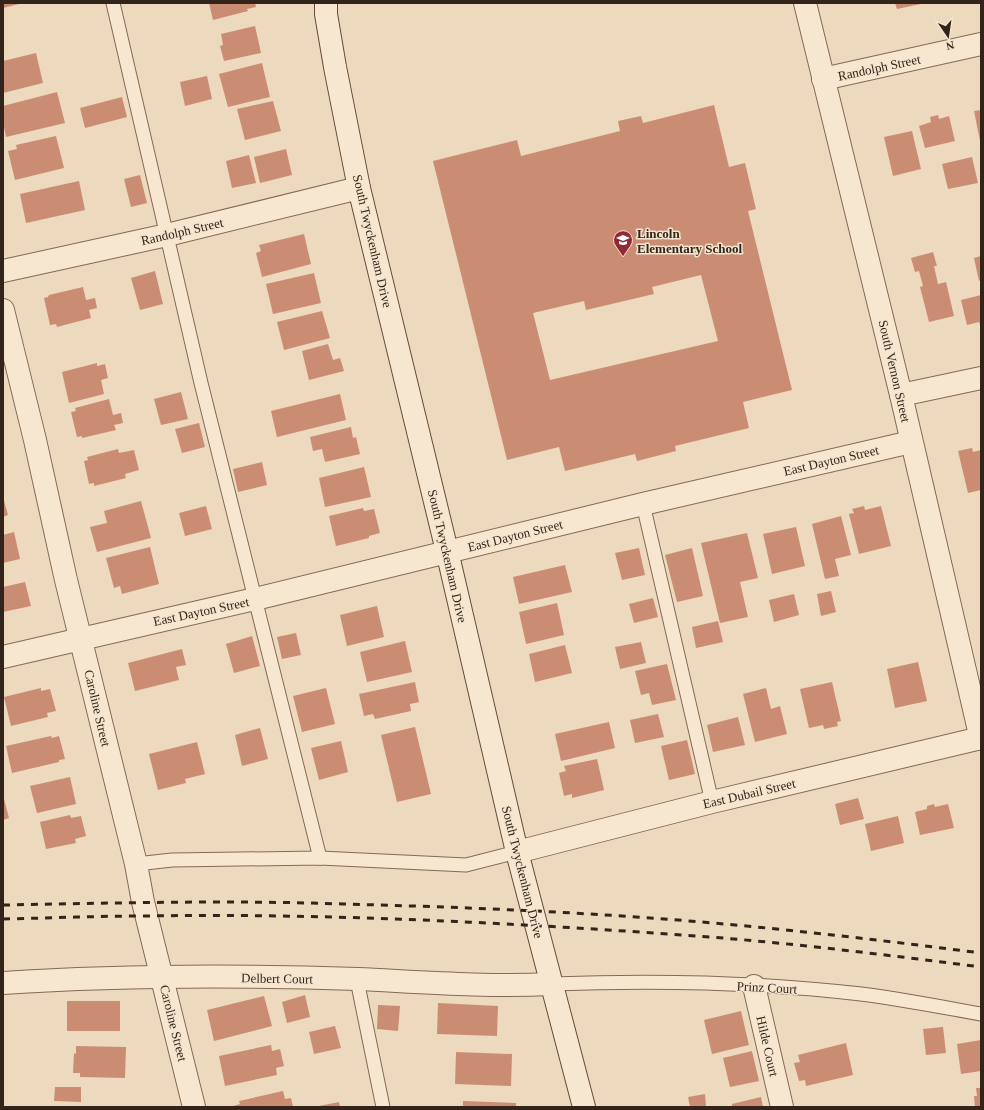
<svg xmlns="http://www.w3.org/2000/svg" width="984" height="1110" font-family="'Times New Roman',serif">
	<style>
		.building { fill: #ca8d74; fill-rule: evenodd }
		.lines { fill: none; stroke-linecap: round; stroke-linejoin: round }
		.lane-casing { stroke: #846957; stroke-width: 15 }
		.street-casing { stroke: #846957; stroke-width: 24 }
		.secondary-casing { stroke: #654b3b; stroke-width: 24 }
		.lane { stroke: #f8e7d0; stroke-width: 13 }
		.street { stroke: #f8e7d0; stroke-width: 22 }
		.secondary { stroke: #f8e7d0; stroke-width: 22 }
		.rail { stroke: #33241b; stroke-width: 3; stroke-dasharray: 7 7; stroke-linecap: butt }
		.labels { text-anchor: middle; stroke-width: 3; stroke-linejoin: round; paint-order: stroke }
		.street-label { font-size: 13px; fill: #33241b; stroke: #f4e4cd }
		.poi-label { font-size: 13px; font-weight: bold; fill: #33241b; stroke: #f4e4cd; text-anchor: start }
	</style>
	<rect width="100%" height="100%" fill="#ecd9be"/>
	<g class="building">
		<path d="M 3,3 L 19,3 L 19,4 L 3,8 Z"/>
		<path d="M 209,3 L 255,3 L 256,7 L 247,9 L 248,11 L 213,20 Z"/>
		<path d="M 895,3 L 920,3 L 921,4 L 897,9 Z"/>
		<path d="M 255,26 L 261,53 L 224,61 L 220,46 L 223,45 L 221,34 Z"/>
		<path d="M 36,53 L 43,83 L 3,93 L 3,61 Z"/>
		<path d="M 262,63 L 270,97 L 228,107 L 219,74 Z"/>
		<path d="M 207,76 L 212,99 L 185,106 L 180,82 Z"/>
		<path d="M 57,92 L 65,123 L 6,137 L 3,122 L 3,106 Z"/>
		<path d="M 122,97 L 127,117 L 85,128 L 80,108 Z"/>
		<path d="M 273,101 L 281,131 L 245,140 L 237,109 Z"/>
		<path d="M 714,105 L 729,167 L 745,163 L 756,209 L 748,211 L 792,390 L 743,402 L 749,428 L 675,446 L 676,451 L 637,461 L 635,454 L 565,471 L 559,447 L 507,460 L 433,161 L 517,140 L 521,156 L 620,131 L 618,121 L 641,116 L 643,123 ZM 701,275 L 718,341 L 550,380 L 533,313 L 584,301 L 586,310 L 654,294 L 652,287 Z"/>
		<path d="M 981,110 L 981,141 L 980,141 L 974,111 Z"/>
		<path d="M 938,115 L 939,119 L 949,116 L 955,141 L 925,148 L 919,126 L 931,122 L 930,117 Z"/>
		<path d="M 912,131 L 921,169 L 893,176 L 884,137 Z"/>
		<path d="M 56,136 L 64,168 L 15,180 L 8,151 L 17,149 L 16,145 Z"/>
		<path d="M 286,149 L 292,175 L 260,183 L 254,157 Z"/>
		<path d="M 249,155 L 256,183 L 232,188 L 226,161 Z"/>
		<path d="M 972,157 L 978,183 L 948,189 L 942,164 Z"/>
		<path d="M 140,175 L 147,203 L 131,207 L 124,179 Z"/>
		<path d="M 79,181 L 85,210 L 26,223 L 20,194 Z"/>
		<path d="M 304,234 L 311,264 L 262,277 L 256,253 L 261,251 L 259,245 Z"/>
		<path d="M 933,252 L 937,266 L 934,266 L 938,284 L 946,282 L 954,316 L 929,322 L 920,287 L 923,286 L 919,271 L 915,272 L 911,258 Z"/>
		<path d="M 981,256 L 981,280 L 979,281 L 974,258 Z"/>
		<path d="M 155,271 L 163,304 L 140,310 L 131,278 Z"/>
		<path d="M 314,273 L 321,303 L 273,314 L 266,284 Z"/>
		<path d="M 83,287 L 86,300 L 95,298 L 97,308 L 89,310 L 91,318 L 57,327 L 56,324 L 50,325 L 44,298 L 48,297 L 49,295 Z"/>
		<path d="M 981,295 L 981,328 L 979,322 L 967,325 L 961,300 Z"/>
		<path d="M 322,311 L 330,338 L 284,350 L 277,322 Z"/>
		<path d="M 328,344 L 333,360 L 340,358 L 344,371 L 309,380 L 302,351 Z"/>
		<path d="M 97,363 L 97,366 L 105,364 L 108,378 L 101,380 L 104,394 L 69,403 L 62,372 Z"/>
		<path d="M 181,392 L 188,419 L 161,425 L 154,399 Z"/>
		<path d="M 340,394 L 346,420 L 277,437 L 271,411 Z"/>
		<path d="M 109,399 L 113,415 L 121,413 L 123,423 L 114,425 L 116,430 L 82,438 L 82,436 L 77,437 L 71,412 L 76,411 L 75,408 Z"/>
		<path d="M 199,423 L 205,447 L 182,453 L 175,429 Z"/>
		<path d="M 351,427 L 353,438 L 356,437 L 360,454 L 325,462 L 322,449 L 313,451 L 310,437 Z"/>
		<path d="M 972,448 L 973,452 L 981,450 L 981,490 L 968,493 L 958,451 Z"/>
		<path d="M 118,449 L 119,453 L 134,450 L 139,470 L 125,474 L 126,478 L 94,486 L 94,483 L 89,484 L 84,461 L 88,460 L 87,457 Z"/>
		<path d="M 262,462 L 267,485 L 238,492 L 233,469 Z"/>
		<path d="M 364,467 L 371,497 L 325,507 L 319,478 Z"/>
		<path d="M 3,497 L 8,515 L 3,517 Z"/>
		<path d="M 141,501 L 151,538 L 97,552 L 90,527 L 107,523 L 104,511 Z"/>
		<path d="M 206,506 L 212,529 L 185,536 L 179,513 Z"/>
		<path d="M 864,506 L 865,510 L 881,506 L 891,546 L 859,554 L 849,514 L 854,513 L 852,509 Z"/>
		<path d="M 363,508 L 364,511 L 374,509 L 380,533 L 369,536 L 369,538 L 336,546 L 329,516 Z"/>
		<path d="M 841,516 L 851,555 L 835,559 L 839,576 L 825,579 L 812,524 Z"/>
		<path d="M 796,527 L 805,566 L 772,574 L 763,534 Z"/>
		<path d="M 14,532 L 20,559 L 3,563 L 3,535 Z"/>
		<path d="M 747,533 L 758,578 L 740,582 L 748,617 L 720,623 L 701,543 Z"/>
		<path d="M 150,547 L 159,584 L 122,594 L 120,586 L 114,588 L 106,558 Z"/>
		<path d="M 639,548 L 645,575 L 622,580 L 615,553 Z"/>
		<path d="M 692,548 L 703,596 L 677,602 L 665,555 Z"/>
		<path d="M 565,565 L 572,592 L 519,604 L 513,577 Z"/>
		<path d="M 25,582 L 31,606 L 3,612 L 3,587 Z"/>
		<path d="M 831,591 L 836,612 L 821,616 L 817,594 Z"/>
		<path d="M 794,594 L 799,615 L 774,622 L 769,600 Z"/>
		<path d="M 653,598 L 658,617 L 634,623 L 629,604 Z"/>
		<path d="M 557,603 L 564,635 L 526,644 L 519,612 Z"/>
		<path d="M 377,606 L 384,637 L 347,646 L 340,615 Z"/>
		<path d="M 718,621 L 723,642 L 696,648 L 692,627 Z"/>
		<path d="M 296,633 L 301,655 L 282,659 L 277,637 Z"/>
		<path d="M 252,636 L 260,666 L 234,673 L 226,644 Z"/>
		<path d="M 405,641 L 412,672 L 367,682 L 360,652 Z"/>
		<path d="M 641,642 L 646,663 L 620,669 L 615,647 Z"/>
		<path d="M 565,645 L 572,673 L 535,682 L 529,654 Z"/>
		<path d="M 182,649 L 186,665 L 176,667 L 179,680 L 135,691 L 128,663 Z"/>
		<path d="M 918,662 L 927,701 L 895,708 L 887,669 Z"/>
		<path d="M 667,664 L 676,700 L 652,705 L 649,693 L 641,695 L 635,671 Z"/>
		<path d="M 415,682 L 419,702 L 410,704 L 411,711 L 375,719 L 373,714 L 364,716 L 359,694 Z"/>
		<path d="M 832,682 L 841,721 L 837,722 L 838,726 L 824,729 L 823,725 L 809,728 L 800,689 Z"/>
		<path d="M 41,688 L 41,691 L 50,689 L 56,711 L 47,713 L 48,717 L 11,726 L 4,697 Z"/>
		<path d="M 326,688 L 335,724 L 302,732 L 293,696 Z"/>
		<path d="M 766,688 L 771,709 L 780,706 L 787,734 L 755,742 L 743,694 Z"/>
		<path d="M 658,714 L 664,737 L 635,743 L 630,720 Z"/>
		<path d="M 738,717 L 745,745 L 713,752 L 707,725 Z"/>
		<path d="M 609,722 L 615,748 L 561,761 L 555,734 Z"/>
		<path d="M 415,727 L 431,794 L 397,802 L 381,735 Z"/>
		<path d="M 260,728 L 268,759 L 242,766 L 235,735 Z"/>
		<path d="M 51,736 L 52,738 L 59,736 L 65,759 L 59,760 L 59,762 L 12,773 L 6,746 Z"/>
		<path d="M 687,740 L 695,774 L 669,780 L 661,746 Z"/>
		<path d="M 341,741 L 348,772 L 319,780 L 311,748 Z"/>
		<path d="M 197,742 L 205,774 L 185,779 L 186,783 L 158,790 L 149,754 Z"/>
		<path d="M 597,759 L 604,790 L 572,798 L 572,794 L 564,796 L 559,773 L 566,771 L 564,766 Z"/>
		<path d="M 70,777 L 76,804 L 37,813 L 30,786 Z"/>
		<path d="M 3,795 L 9,818 L 3,820 Z"/>
		<path d="M 858,798 L 864,819 L 840,825 L 835,804 Z"/>
		<path d="M 934,804 L 935,807 L 948,804 L 954,828 L 920,835 L 915,812 L 927,809 L 927,806 Z"/>
		<path d="M 70,815 L 71,818 L 81,816 L 86,836 L 75,839 L 76,843 L 46,849 L 40,822 Z"/>
		<path d="M 898,816 L 904,843 L 871,851 L 865,824 Z"/>
		<path d="M 305,995 L 310,1017 L 287,1023 L 282,1002 Z"/>
		<path d="M 264,996 L 272,1026 L 214,1041 L 207,1010 Z"/>
		<rect x="67" y="1001" width="53" height="30"/>
		<path d="M 438,1003 L 498,1006 L 497,1036 L 437,1034 Z"/>
		<path d="M 378,1005 L 400,1006 L 398,1031 L 377,1029 Z"/>
		<path d="M 741,1011 L 749,1045 L 712,1054 L 704,1020 Z"/>
		<path d="M 335,1026 L 341,1048 L 314,1054 L 309,1032 Z"/>
		<path d="M 943,1027 L 946,1053 L 926,1055 L 923,1029 Z"/>
		<path d="M 981,1040 L 981,1071 L 961,1074 L 957,1044 Z"/>
		<path d="M 846,1043 L 853,1075 L 806,1086 L 805,1080 L 799,1081 L 794,1063 L 800,1062 L 798,1055 Z"/>
		<path d="M 271,1045 L 272,1051 L 280,1049 L 284,1066 L 276,1068 L 277,1075 L 225,1086 L 219,1056 Z"/>
		<path d="M 76,1046 L 126,1047 L 125,1078 L 80,1077 L 80,1073 L 73,1073 L 74,1053 L 76,1054 Z"/>
		<path d="M 752,1051 L 759,1081 L 730,1087 L 723,1058 Z"/>
		<path d="M 456,1052 L 512,1054 L 511,1086 L 455,1084 Z"/>
		<path d="M 55,1087 L 81,1087 L 81,1102 L 54,1101 Z"/>
		<path d="M 976,1088 L 981,1088 L 981,1107 L 975,1107 L 974,1096 L 977,1096 Z"/>
		<path d="M 283,1091 L 285,1099 L 291,1098 L 293,1107 L 230,1107 L 240,1104 L 239,1101 Z"/>
		<path d="M 705,1094 L 706,1107 L 690,1107 L 688,1097 Z"/>
		<path d="M 761,1097 L 763,1107 L 732,1107 L 732,1104 Z"/>
		<path d="M 463,1101 L 516,1103 L 516,1107 L 463,1107 Z"/>
		<path d="M 339,1102 L 340,1107 L 319,1107 L 319,1106 Z"/>
	</g>
	<g class="lines">
		<g class="lane-casing">
			<g id="lane">
				<path d="M 113,3 L 201,383 L 320,858"/>
				<path d="M 643,504 L 712,802"/>
				<path d="M 136,864 L 172,860 L 320,858 L 466,865 L 517,852"/>
				<path d="M 359,979 L 359,990 L 383,1107"/>
				<path d="M 551,984 C 654,980 759,982 861,994 C 901,999 941,1007 981,1014"/>
			</g>
		</g>
		<g class="street-casing">
			<g id="street">
				<path d="M 805,3 L 901,395 L 981,739"/>
				<path d="M 823,79 L 981,44"/>
				<path d="M 3,271 L 167,235 L 359,188"/>
				<path d="M 3,310 L 35,440 L 66,580 L 136,864 L 143,902 L 194,1107"/>
				<path d="M 901,395 L 981,378"/>
				<path d="M 3,657 L 255,599 L 643,504 L 911,442"/>
				<path d="M 517,852 L 712,802 L 981,738"/>
				<path d="M 3,983 C 121,975 239,975 358,979 C 422,982 486,987 551,984"/>
				<path d="M 754,986 L 782,1107"/>
			</g>
		</g>
		<g class="secondary-casing">
			<path id="secondary" d="M 326,3 L 326,14 L 335,67 L 359,188 L 447,551 L 517,852 L 584,1107"/>
		</g>
		<use href="#lane" class="lane"/>
		<use href="#street" class="street"/>
		<use href="#secondary" class="secondary"/>
		<g class="rail">
			<path d="M 3,905 C 116,903 230,900 343,904 C 462,907 583,912 702,922 C 795,930 888,941 981,953"/>
			<path d="M 3,919 C 51,918 98,916 146,916 C 329,913 514,923 697,936 C 792,943 887,955 981,967"/>
		</g>
	</g>
	<defs>
		<g id="school-pin" transform="scale(1)"><path d="M0 17L-7.5 6A9.5 9.5 0 1 1 7.5 6Z" fill="#912936" stroke="#f4e4cd"/><path d="M0-5L7-2L0 1L-7-2ZM-4 1L0 2.5L4 1V4Q0 6-4 4Z" fill="#fff"/></g>
	</defs>
	<g fill-rule="evenodd">
		<use href="#school-pin" x="623" y="240"/>
	</g>
	<g class="labels">
		<g class="street-label">
			<text transform="translate(879 67) rotate(-12)" y="5">Randolph Street</text>
			<text transform="translate(182 231) rotate(-13)" y="5">Randolph Street</text>
			<text transform="translate(373 241) rotate(77)" y="5">South Twyckenham Drive</text>
			<text transform="translate(895 371) rotate(77)" y="5">South Vernon Street</text>
			<text transform="translate(831 460) rotate(-13)" y="5">East Dayton Street</text>
			<text transform="translate(515 535) rotate(-14)" y="5">East Dayton Street</text>
			<text transform="translate(448 556) rotate(77)" y="5">South Twyckenham Drive</text>
			<text transform="translate(201 611) rotate(-12)" y="5">East Dayton Street</text>
			<text transform="translate(98 708) rotate(77)" y="5">Caroline Street</text>
			<text transform="translate(749 793) rotate(-13)" y="5">East Dubail Street</text>
			<text transform="translate(523 872) rotate(76)" y="5">South Twyckenham Drive</text>
			<text transform="translate(277 978) rotate(1)" y="5">Delbert Court</text>
			<text transform="translate(767 987) rotate(3)" y="5">Prinz Court</text>
			<text transform="translate(174 1023) rotate(76)" y="5">Caroline Street</text>
			<text transform="translate(768 1046) rotate(77)" y="5">Hilde Court</text>
		</g>
		<g class="poi-label">
			<text x="637" y="238">Lincoln<tspan x="637" dy="15">Elementary School</tspan></text>
		</g>
	</g>
	<rect width="984" height="1110" fill="none" stroke="#33241b" stroke-width="8"/>
	<g transform="translate(948 36) rotate(167)" stroke="#f4e4cd" stroke-width="3" paint-order="stroke">
	<path d="M0-3L7 15L0 10L-7 15Z" fill="#33241b"/>
	<text y="-6" font-size="11" font-weight="bold" text-anchor="middle" fill="#33241b">N</text>
	</g>
</svg>
